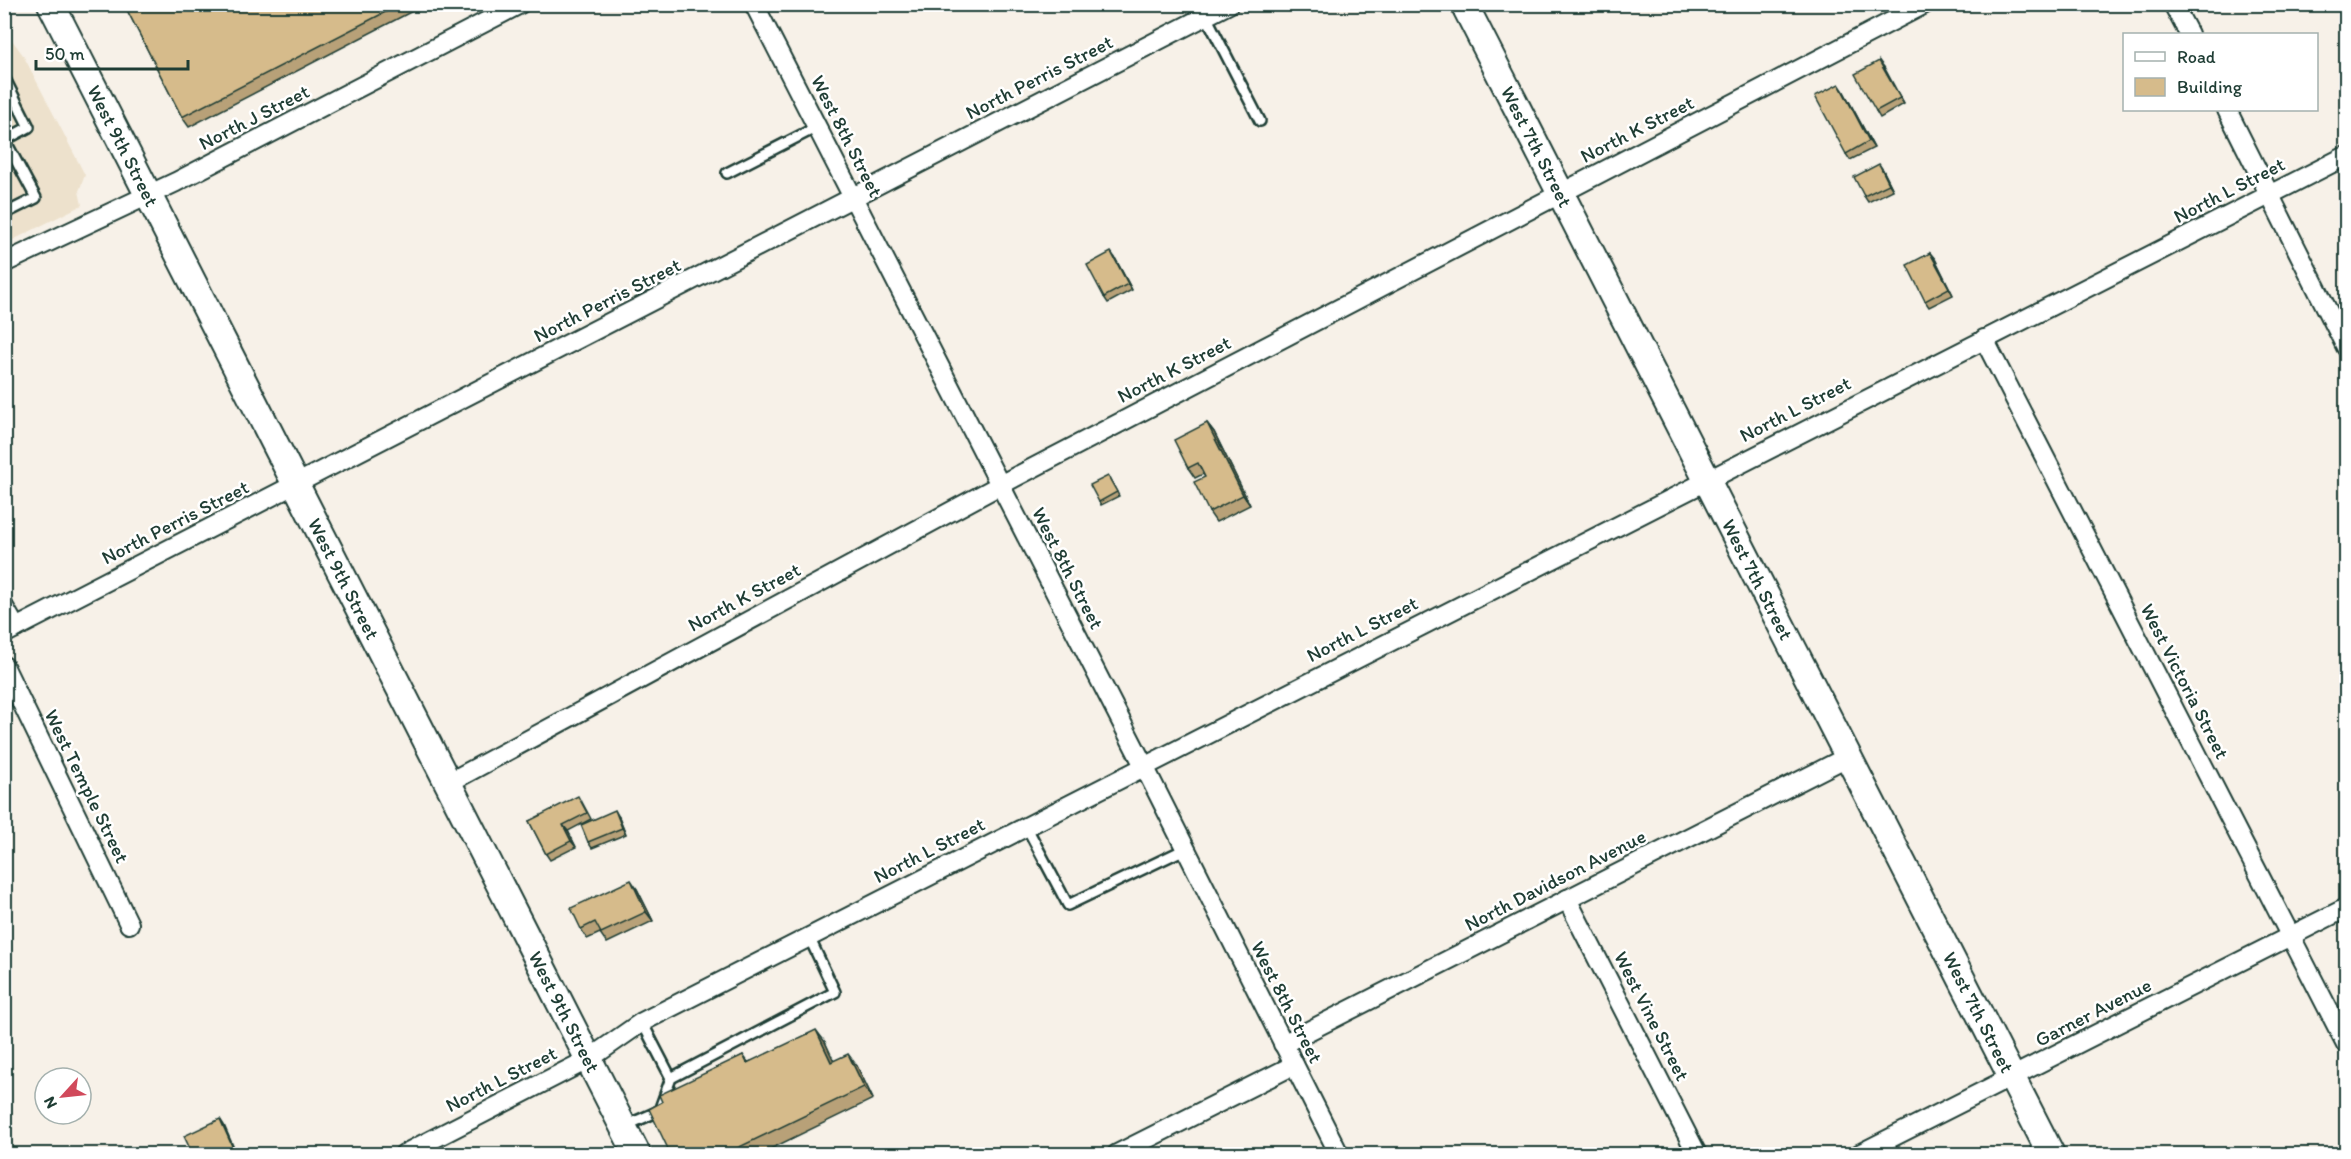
<svg xmlns="http://www.w3.org/2000/svg" width="2351" height="1159" font-family="Itim,sans-serif">
	<style>
		.built { fill: #ede1cc }
		.lines { fill: none; stroke-linecap: round; stroke-linejoin: round }
		.lane-casing { stroke: #1f3d34; stroke-width: 14 }
		.street-casing { stroke: #1f3d34; stroke-width: 22 }
		.secondary-casing { stroke: #1f3d34; stroke-width: 30 }
		.lane { stroke: #fff; stroke-width: 9 }
		.street { stroke: #fff; stroke-width: 18 }
		.secondary { stroke: #fff; stroke-width: 26 }
		.wall { fill: #b8a178; stroke: #1f3d34; stroke-width: 1.5 }
		.shaded-wall { fill: #968361; stroke: #1f3d34; stroke-width: 1.5 }
		.building { fill: #d6bb8b; stroke: #1f3d34; stroke-width: 1.5 }
		.labels { text-anchor: middle; stroke-width: 5; stroke-linejoin: round; paint-order: stroke }
		.street-label { font-size: 20px; fill: #1f3d34; stroke: #fff }
	</style>
	<rect width="100%" height="100%" fill="#f7f1e8"/>
	<filter id="ink" filterUnits="userSpaceOnUse"><feTurbulence type="fractalNoise" baseFrequency=".0167" numOctaves="2"/><feDisplacementMap in="SourceGraphic" scale="12" xChannelSelector="R" yChannelSelector="G"/><feConvolveMatrix kernelMatrix="1 2 1 2 8 2 1 2 1" color-interpolation-filters="sRGB"/></filter>
	<g filter="url(#ink)">
		<path class="built" d="M 4,29 L 23,55 L 85,175 L 79,191 L 82,205 L 5,244 Z"/>
		<g class="lines">
			<g class="lane-casing">
				<g id="lane">
					<path d="M 1206,16 L 1260,121"/>
					<path d="M 4,77 L 29,127 L 5,140 L 36,198 L 4,214"/>
					<path d="M 727,173 L 817,127"/>
					<path d="M 1026,826 L 1068,905 L 1185,849"/>
					<path d="M 642,1022 L 671,1078"/>
					<path d="M 625,1126 L 659,1111 L 671,1078 L 835,992 L 809,937"/>
				</g>
			</g>
			<g class="street-casing">
				<g id="street">
					<path d="M 754,4 L 1144,766 L 1339,1154"/>
					<path d="M 2173,4 L 2189,34"/>
					<path d="M 2227,110 L 2346,347"/>
					<path d="M 4,263 L 176,182 L 520,4"/>
					<path d="M 1984,339 L 2346,1044"/>
					<path d="M 4,607 L 16,628"/>
					<path d="M 4,634 L 1229,4"/>
					<path d="M 4,666 L 129,924"/>
					<path d="M 448,783 L 1000,485 L 1925,4"/>
					<path d="M 1567,899 L 1697,1154"/>
					<path d="M 1283,1044 L 1849,756"/>
					<path d="M 404,1154 L 589,1059 L 642,1022 L 2346,156"/>
					<path d="M 1117,1154 L 1294,1065"/>
					<path d="M 1859,1154 L 2346,908"/>
				</g>
			</g>
			<g class="secondary-casing">
				<g id="secondary">
					<path id="s1" d="M 51,4 L 637,1154"/>
					<path id="s2" d="M 1464,4 L 2051,1154"/>
				</g>
			</g>
			<use href="#lane" class="lane"/>
			<use href="#street" class="street"/>
			<use href="#secondary" class="secondary"/>
		</g>
		<g class="wall">
			<path d="M 124,4 L 426,4 L 189,127 L 182,117 Z"/>
			<path d="M 1879,61 L 1904,104 L 1880,118 L 1876,111 Z"/>
			<path d="M 1843,90 L 1874,148 L 1850,160 L 1846,154 Z"/>
			<path d="M 1883,170 L 1893,190 L 1868,202 L 1864,196 Z"/>
			<path d="M 1930,253 L 1935,259 L 1953,295 L 1929,307 L 1925,301 Z"/>
			<path d="M 1115,258 L 1132,290 L 1108,303 L 1104,297 Z"/>
			<path d="M 1207,423 L 1214,432 L 1250,505 L 1216,522 L 1209,512 L 1205,477 L 1203,474 L 1195,478 L 1188,468 Z"/>
			<path d="M 1110,479 L 1119,496 L 1101,505 L 1099,502 Z"/>
			<path d="M 582,802 L 591,819 L 568,831 L 576,847 L 550,860 L 546,854 L 529,821 Z"/>
			<path d="M 619,817 L 626,834 L 592,848 L 588,842 Z"/>
			<path d="M 637,889 L 653,921 L 607,943 L 600,933 L 587,939 L 581,929 Z"/>
			<path d="M 825,1042 L 833,1061 L 857,1066 L 873,1099 L 758,1155 L 671,1155 L 662,1102 L 743,1055 L 748,1062 Z"/>
		</g>
		<g class="shaded-wall">
			<path d="M 1879,61 L 1884,67 L 1904,104 L 1900,98 Z"/>
			<path d="M 1839,84 L 1843,90 L 1874,148 L 1869,141 Z"/>
			<path d="M 1879,164 L 1883,170 L 1893,190 L 1889,184 Z"/>
			<path d="M 1111,252 L 1115,258 L 1132,290 L 1128,284 Z"/>
			<path d="M 1930,253 L 1935,259 L 1953,295 L 1949,288 Z"/>
			<path d="M 1207,423 L 1214,432 L 1250,505 L 1243,495 Z"/>
			<path d="M 615,810 L 619,817 L 626,834 L 622,828 Z"/>
			<path d="M 563,825 L 568,831 L 576,847 L 571,841 Z"/>
			<path d="M 631,880 L 637,889 L 653,921 L 646,912 Z"/>
			<path d="M 816,1030 L 825,1042 L 840,1074 L 831,1062 Z"/>
			<path d="M 848,1054 L 857,1066 L 873,1099 L 864,1087 Z"/>
			<path d="M 220,1119 L 224,1125 L 237,1155 L 236,1155 Z"/>
		</g>
		<g class="building">
			<path d="M 124,4 L 401,4 L 182,117 Z"/>
			<path d="M 1879,61 L 1900,98 L 1876,111 L 1855,74 Z"/>
			<path d="M 1839,84 L 1869,141 L 1846,154 L 1815,96 Z"/>
			<path d="M 1879,164 L 1889,184 L 1864,196 L 1854,177 Z"/>
			<path d="M 1111,252 L 1128,284 L 1104,297 L 1087,265 Z"/>
			<path d="M 1930,253 L 1949,288 L 1925,301 L 1907,265 Z"/>
			<path d="M 1207,423 L 1243,495 L 1209,512 L 1194,482 L 1205,477 L 1198,463 L 1188,468 L 1174,440 Z"/>
			<path d="M 1108,476 L 1117,492 L 1099,502 L 1090,485 Z"/>
			<path d="M 578,796 L 587,813 L 563,825 L 571,841 L 546,854 L 529,821 Z"/>
			<path d="M 615,810 L 622,828 L 588,842 L 581,825 Z"/>
			<path d="M 631,880 L 646,912 L 601,933 L 595,922 L 581,929 L 571,908 Z"/>
			<path d="M 816,1030 L 831,1062 L 848,1054 L 864,1087 L 723,1155 L 671,1155 L 649,1109 L 662,1102 L 659,1095 L 743,1055 L 747,1063 Z"/>
			<path d="M 220,1119 L 236,1155 L 190,1155 L 192,1153 L 184,1136 Z"/>
		</g>
	</g>
	<g class="labels">
		<g class="street-label">
			<text transform="translate(1039 77) rotate(-27)" y="7">North Perris Street</text>
			<text transform="translate(254 117) rotate(-27)" y="7">North J Street</text>
			<text transform="translate(1637 129) rotate(-27)" y="7">North K Street</text>
			<text transform="translate(847 136) rotate(63)" y="7">West 8th Street</text>
			<text dy="7" stroke="none"><textPath href="#s1" startOffset="159">West 9th Street</textPath></text>
			<text dy="7" stroke="none"><textPath href="#s2" startOffset="160">West 7th Street</textPath></text>
			<text transform="translate(2229 190) rotate(-27)" y="7">North L Street</text>
			<text transform="translate(607 300) rotate(-27)" y="7">North Perris Street</text>
			<text transform="translate(1174 369) rotate(-27)" y="7">North K Street</text>
			<text transform="translate(1795 409) rotate(-27)" y="7">North L Street</text>
			<text transform="translate(175 522) rotate(-27)" y="7">North Perris Street</text>
			<text transform="translate(1068 568) rotate(63)" y="7">West 8th Street</text>
			<text dy="7" stroke="none"><textPath href="#s1" startOffset="645">West 9th Street</textPath></text>
			<text dy="7" stroke="none"><textPath href="#s2" startOffset="646">West 7th Street</textPath></text>
			<text transform="translate(744 597) rotate(-28)" y="7">North K Street</text>
			<text transform="translate(1362 629) rotate(-27)" y="7">North L Street</text>
			<text transform="translate(2185 681) rotate(63)" y="7">West Victoria Street</text>
			<text transform="translate(87 786) rotate(64)" y="7">West Temple Street</text>
			<text transform="translate(929 850) rotate(-27)" y="7">North L Street</text>
			<text transform="translate(1555 880) rotate(-27)" y="7">North Davidson Avenue</text>
			<text transform="translate(1287 1002) rotate(63)" y="7">West 8th Street</text>
			<text dy="7" stroke="none"><textPath href="#s1" startOffset="1131">West 9th Street</textPath></text>
			<text dy="7" stroke="none"><textPath href="#s2" startOffset="1132">West 7th Street</textPath></text>
			<text transform="translate(2093 1012) rotate(-27)" y="7">Garner Avenue</text>
			<text transform="translate(1652 1016) rotate(63)" y="7">West Vine Street</text>
			<text transform="translate(501 1079) rotate(-27)" y="7">North L Street</text>
		</g>
	</g>
	<rect width="2351" height="1159" fill="none" stroke="#fff" stroke-width="24"/>
	<rect x="12" y="12" width="2327" height="1135" fill="none" stroke="#1f3d34" stroke-width="2" filter="url(#ink)"/>
	<rect x="2123" y="33" width="195" height="78" fill="#ffffff" stroke="#a5b1ae" stroke-width="1.5"/>
	<rect x="2135" y="52" width="30" height="9" fill="#ffffff" stroke="#a5b1ae" stroke-width="1.5"/>
	<text x="2177" y="63" font-size="18" fill="#1f3d34">Road</text>
	<rect x="2135" y="78" width="30" height="18" fill="#d6bb8b" stroke="#a5b1ae" stroke-width="1.5"/>
	<text x="2177" y="93" font-size="18" fill="#1f3d34">Building</text>
	<g transform="translate(63 1096) rotate(243)"><circle r="28" fill="#ffffff" stroke="#a5b1ae" stroke-width="1.5"/>
	<path d="M0-4.5L10 22L0 15L-10 22Z" fill="#d1495b"/>
	<text y="-9" font-size="16" font-weight="bold" text-anchor="middle" fill="#1f3d34">N</text>
	</g>
	<path d="M36 60v9h152v-9" fill="none" stroke="#1f3d34" stroke-width="3"/>
	<text x="45" y="60" font-size="18" fill="#1f3d34" stroke="#ffffff" stroke-width="4.5" paint-order="stroke">50 m</text>
</svg>
